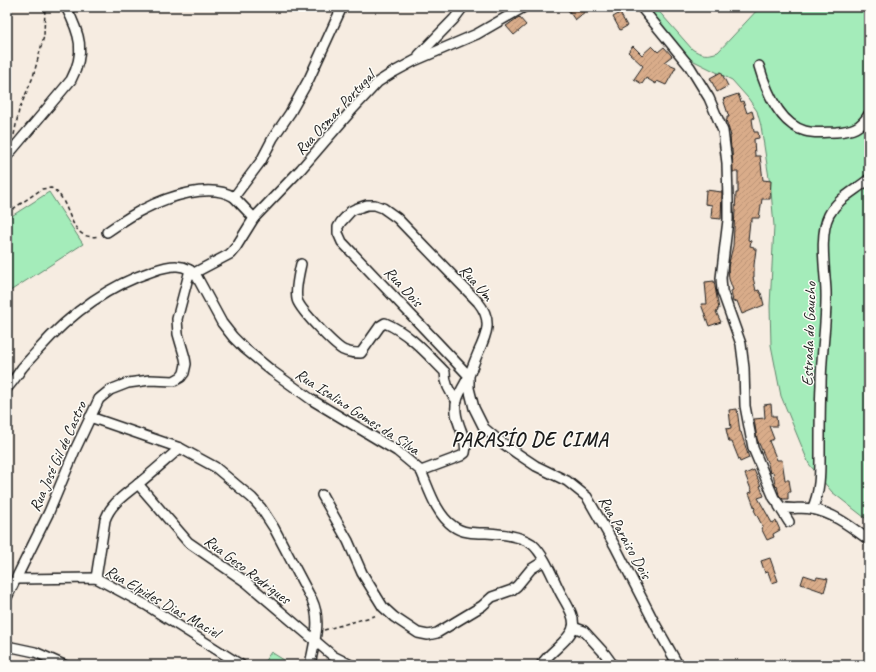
<svg xmlns="http://www.w3.org/2000/svg" width="876" height="672" font-family="Caveat,sans-serif">
	<style>
		.green { fill: #a4ecba; stroke: #60846b }
		.building { fill: url(#building-hatch); stroke: #1c1c1c }
		.lines { fill: none; stroke-linecap: round; stroke-linejoin: round }
		.minor-casing { stroke: #1c1c1c; stroke-width: 12 }
		.path { stroke: #1c1c1c; stroke-width: 1.5; stroke-dasharray: 4 3; stroke-linecap: butt }
		.minor { stroke: #fdfcf7; stroke-width: 9 }
		.labels { text-anchor: middle; stroke-width: 3; stroke-linejoin: round; paint-order: stroke }
		.street-label { font-size: 16px; fill: #1c1c1c; stroke: #fdfcf7 }
		.district-label { font-size: 20px; font-weight: bold; letter-spacing: 1px; fill: #1c1c1c; stroke: #fdfcf7 }
	</style>
	<defs>
		<pattern id="building-hatch" width="6" height="6" patternUnits="userSpaceOnUse"><rect width="6" height="6" fill="#d9ac8a"/><path d="M-1 1l2-2M0 6l6-6M5 7l2-2" fill="none" stroke="#ba9376"/></pattern>
	</defs>
	<rect width="100%" height="100%" fill="#f6ece1"/>
	<filter id="ink" filterUnits="userSpaceOnUse"><feTurbulence type="fractalNoise" baseFrequency=".025" numOctaves="2"/><feDisplacementMap in="SourceGraphic" scale="8" xChannelSelector="R" yChannelSelector="G"/><feConvolveMatrix kernelMatrix="1 2 1 2 8 2 1 2 1" color-interpolation-filters="sRGB"/></filter>
	<g filter="url(#ink)">
		<g class="green">
			<path d="M 645,7 L 655,7 L 692,49 C 701,55 707,56 718,52 L 760,7 L 869,7 L 869,521 L 832,492 L 809,464 L 781,396 L 771,345 L 770,306 L 774,226 L 771,191 L 761,126 L 757,111 L 748,98 L 732,80 L 692,60 L 676,44 Z"/>
			<path d="M 49,192 L 83,244 L 7,293 L 7,219 Z"/>
			<path d="M 271,652 L 292,665 L 262,665 Z"/>
		</g>
		<g class="building">
			<path d="M 566,7 L 591,7 L 575,20 Z"/>
			<path d="M 620,13 L 627,26 L 620,30 L 613,17 Z"/>
			<path d="M 519,17 L 526,25 L 514,35 L 506,26 Z"/>
			<path d="M 633,46 L 642,55 L 652,46 L 658,52 L 664,47 L 672,56 L 664,62 L 676,67 L 666,85 L 657,81 L 656,84 L 646,78 L 642,84 L 634,79 L 643,66 L 628,52 Z"/>
			<path d="M 721,72 L 728,86 L 717,92 L 710,78 Z"/>
			<path d="M 738,94 L 741,102 L 743,101 L 747,113 L 752,111 L 754,118 L 752,119 L 754,132 L 758,132 L 759,138 L 754,139 L 755,156 L 760,156 L 763,180 L 771,181 L 770,199 L 762,199 L 759,218 L 752,218 L 752,222 L 750,221 L 748,240 L 751,241 L 750,246 L 754,247 L 754,249 L 756,249 L 754,265 L 754,277 L 753,277 L 756,291 L 759,290 L 760,293 L 761,293 L 764,305 L 742,314 L 737,301 L 733,302 L 731,291 L 733,290 L 729,279 L 728,267 L 733,246 L 736,193 L 738,193 L 738,172 L 733,172 L 732,149 L 731,149 L 730,136 L 731,136 L 726,120 L 727,120 L 727,117 L 729,117 L 723,99 Z"/>
			<path d="M 706,190 L 722,192 L 721,219 L 711,218 L 712,205 L 705,204 Z"/>
			<path d="M 714,281 L 719,309 L 717,309 L 718,311 L 716,312 L 721,322 L 709,326 L 701,304 L 707,304 L 705,282 Z"/>
			<path d="M 771,404 L 772,416 L 776,416 L 777,426 L 769,426 L 774,439 L 769,441 L 777,460 L 782,460 L 785,480 L 789,480 L 791,492 L 788,492 L 788,499 L 783,499 L 779,495 L 777,486 L 776,487 L 775,484 L 773,472 L 770,473 L 768,464 L 757,439 L 754,419 L 765,418 L 764,405 Z"/>
			<path d="M 737,409 L 740,432 L 741,432 L 749,458 L 740,462 L 732,442 L 729,442 L 726,429 L 731,428 L 729,410 Z"/>
			<path d="M 754,470 L 761,486 L 760,486 L 764,496 L 758,498 L 772,523 L 776,521 L 780,530 L 773,534 L 774,537 L 767,540 L 761,528 L 763,527 L 754,510 L 755,509 L 749,493 L 752,492 L 745,474 Z"/>
			<path d="M 770,558 L 778,581 L 772,583 L 768,572 L 765,573 L 761,561 Z"/>
			<path d="M 804,575 L 816,579 L 817,577 L 828,579 L 824,592 L 801,584 Z"/>
		</g>
		<g class="lines">
			<g class="minor-casing">
				<g id="minor">
					<path d="M 641,7 L 690,67 L 709,98 L 723,131 L 727,163 L 728,201 L 728,220 L 721,278 L 722,291 L 741,344 L 744,368 L 745,406 L 753,448 L 774,498 L 781,507 C 791,510 801,507 812,509 C 834,513 851,527 869,540"/>
					<path d="M 419,55 L 454,19 L 463,7"/>
					<path d="M 759,66 C 766,90 779,124 805,131 C 815,134 826,132 836,132 C 852,131 861,128 869,114"/>
					<path d="M 7,156 L 71,80 C 86,52 80,34 66,7"/>
					<path d="M 254,218 L 234,197 L 261,161 L 273,138 L 290,113 L 309,79 L 342,7"/>
					<path d="M 107,232 C 119,224 131,215 144,209 C 167,197 210,182 234,197"/>
					<path d="M 301,264 C 299,273 295,290 297,299 C 298,308 334,345 343,350 C 349,353 354,353 361,353 L 380,326 L 385,323 C 409,333 427,354 445,372 C 445,384 449,392 457,401"/>
					<path d="M 194,273 L 230,254 L 236,247 L 254,218 L 301,169 L 351,111 L 378,82 L 392,73 L 414,61 L 477,34 L 524,7"/>
					<path d="M 7,388 C 13,382 17,375 22,368 C 27,362 33,356 38,350 C 70,314 107,286 153,271 C 170,265 186,262 197,277 L 222,323 L 233,337 L 244,348 L 272,371 L 312,400 L 397,451 L 421,471 C 429,489 436,514 453,526 C 462,533 474,533 485,533 C 500,534 519,535 532,544 C 544,554 553,578 560,592 C 565,602 576,616 573,628 C 569,641 549,652 541,665"/>
					<path d="M 90,417 L 180,448"/>
					<path d="M 421,471 L 461,456 L 465,453 C 469,437 451,420 457,400 C 460,391 465,384 469,376 C 472,368 475,360 478,353 C 487,334 493,320 478,302 L 397,218 L 383,208 L 375,205 L 367,205 L 355,209 L 351,211 L 341,222 L 338,227 L 338,233 L 342,242 L 469,376 L 469,388 L 474,408 L 484,428 L 497,439 L 518,454 L 536,466 L 567,481 L 587,497 L 615,546 L 655,624 L 678,665"/>
					<path d="M 138,484 L 188,542 L 246,582 L 333,656 L 351,665"/>
					<path d="M 322,495 L 348,541 L 362,573 L 383,607 L 394,617 L 418,633 L 428,635 L 437,633 L 482,606 L 492,597 L 512,590 L 517,586 L 531,569 L 544,561"/>
					<path d="M 779,506 L 789,522"/>
					<path d="M 812,509 C 821,491 820,468 820,449 C 820,428 820,406 821,385 C 821,354 827,322 826,291 C 825,270 819,234 829,215 C 838,198 855,191 869,179"/>
					<path d="M 96,578 L 105,520 C 111,503 125,495 138,484 C 152,473 166,460 180,448 L 215,467 L 252,498 L 261,508 L 274,528 L 312,600 C 322,621 314,643 310,665"/>
					<path d="M 17,579 L 96,578 L 146,605 L 241,665"/>
					<path d="M 7,597 L 49,512 L 75,450 L 99,399 L 110,390 L 128,383 L 150,380 L 174,381 L 181,377 L 184,373 L 186,364 L 185,358 L 178,334 L 177,319 L 190,270"/>
					<path d="M 573,627 L 584,631 L 605,654 L 613,665"/>
					<path d="M 7,646 L 35,652 L 64,665"/>
				</g>
			</g>
			<g class="path">
				<path d="M 14,135 L 19,110 L 33,77 L 44,36 L 45,7"/>
				<path d="M 7,213 L 42,189 L 51,188 C 73,198 66,243 99,236"/>
				<path d="M 324,630 L 378,615"/>
			</g>
			<use href="#minor" class="minor"/>
		</g>
	</g>
	<g class="labels">
		<g class="street-label">
			<text transform="translate(334 112) rotate(-47)" y="6">Rua Osmar Portugal</text>
			<text transform="translate(477 282) rotate(49)" y="6">Rua Um</text>
			<text transform="translate(404 286) rotate(47)" y="6">Rua Dois</text>
			<text transform="translate(808 334) rotate(-88)" y="6">Estrada do Gaucho</text>
			<text transform="translate(358 411) rotate(33)" y="6">Rua Isalino Gomes da Silva</text>
			<text transform="translate(57 456) rotate(-66)" y="6">Rua José Gil de Castro</text>
			<text transform="translate(626 537) rotate(61)" y="6">Rua Paraiso Dois</text>
			<text transform="translate(248 569) rotate(37)" y="6">Rua Geso Rodrigues</text>
			<text transform="translate(163 601) rotate(30)" y="6">Rua Elpides Dias Maciel</text>
		</g>
		<g class="district-label">
			<text x="530" y="446">PARASÍO DE CIMA</text>
		</g>
	</g>
	<rect width="876" height="672" fill="none" stroke="#fdfcf7" stroke-width="24"/>
	<rect x="12" y="12" width="852" height="648" fill="none" stroke="#1c1c1c" stroke-width="1.5" filter="url(#ink)"/>
</svg>
